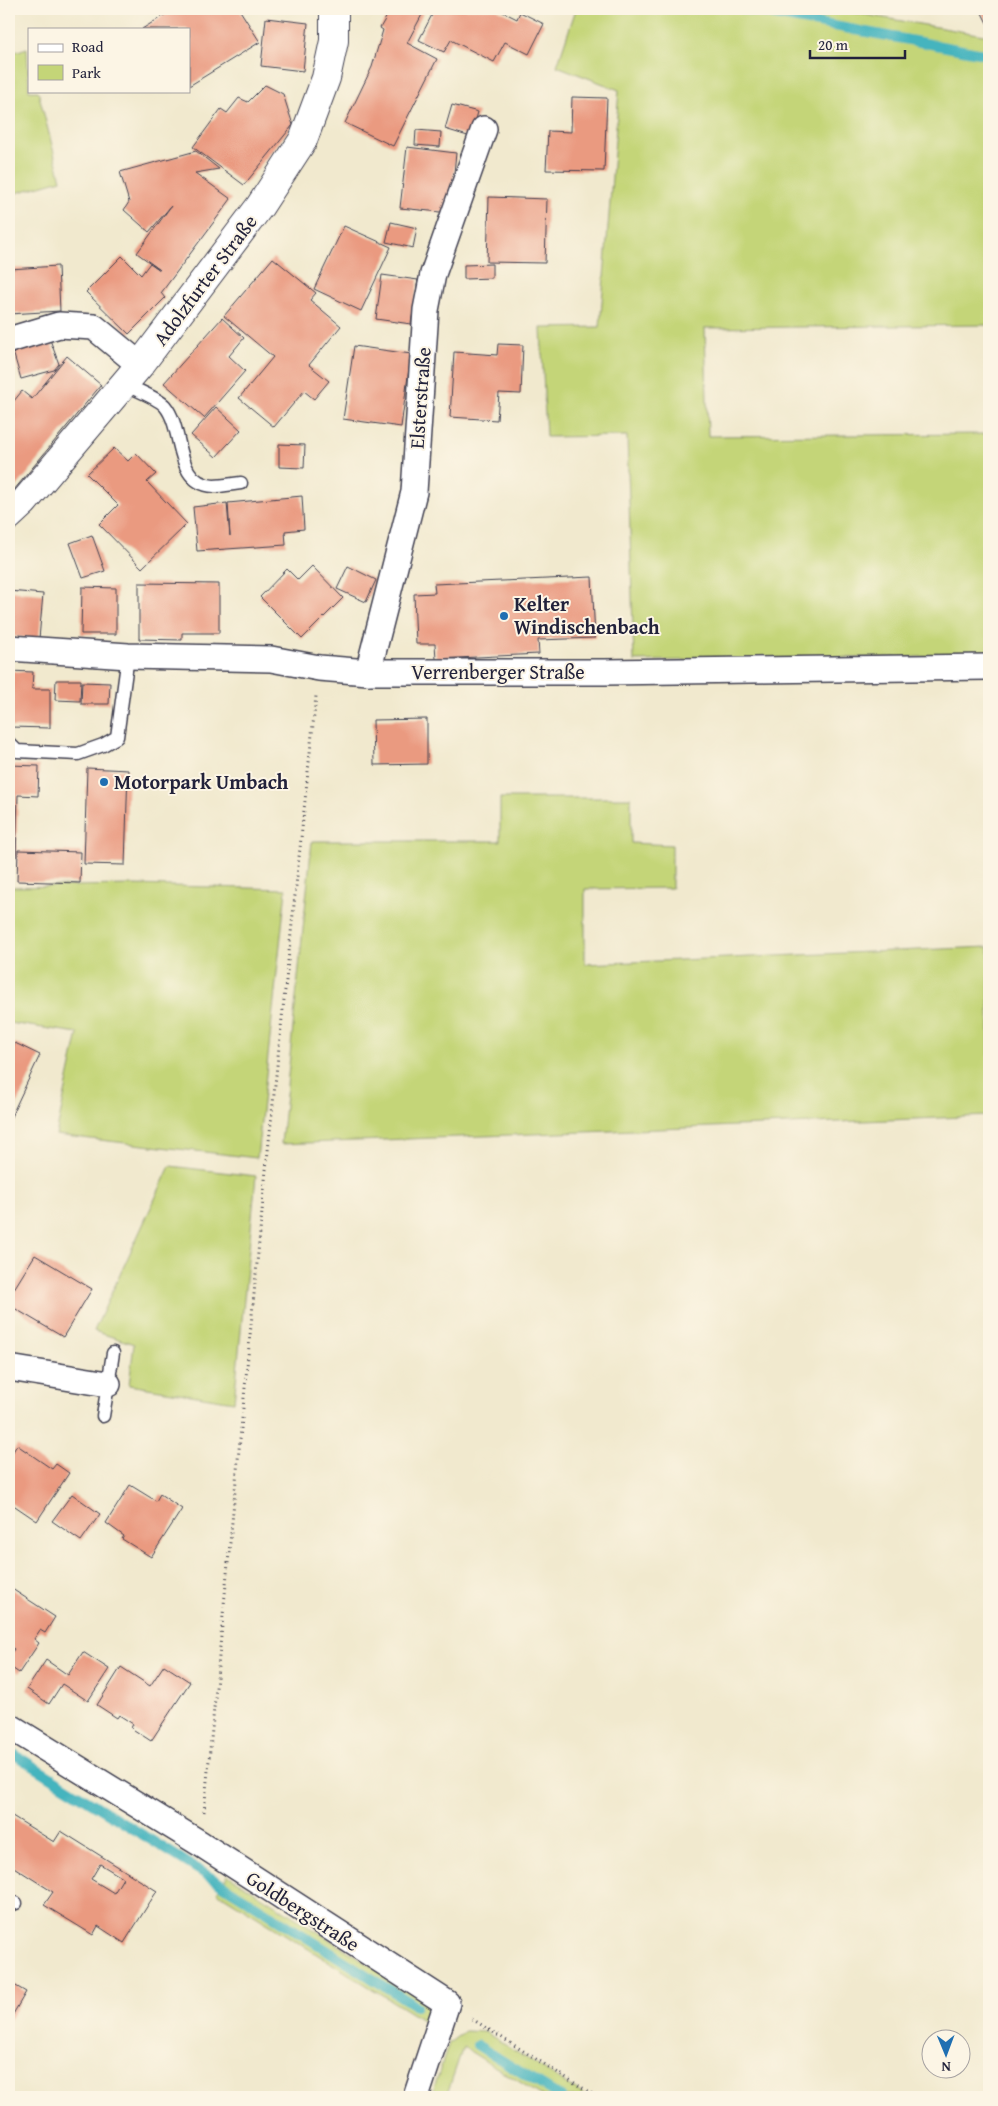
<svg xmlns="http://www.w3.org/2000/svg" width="998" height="2106" font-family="'Gentium Book Plus',serif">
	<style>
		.green { fill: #c4d578; stroke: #737c5a }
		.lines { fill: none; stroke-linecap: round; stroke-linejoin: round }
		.stream { stroke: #44b4be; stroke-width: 10 }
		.building { fill: #ea9a80; fill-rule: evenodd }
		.lane-casing { stroke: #414051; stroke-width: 15 }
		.street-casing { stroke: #414051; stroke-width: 28 }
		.secondary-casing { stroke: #414051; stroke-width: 30 }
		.path { stroke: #414051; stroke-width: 3; stroke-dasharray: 1 4; stroke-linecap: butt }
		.lane { stroke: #fff; stroke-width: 12 }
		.street { stroke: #fff; stroke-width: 25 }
		.secondary { stroke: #fff; stroke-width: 28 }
		.poi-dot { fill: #1f6fb2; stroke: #fcf5e5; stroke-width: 2 }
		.labels { text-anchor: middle; stroke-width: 4; stroke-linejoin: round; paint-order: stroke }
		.street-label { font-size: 20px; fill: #22223b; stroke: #fcf5e5 }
		.poi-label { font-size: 20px; font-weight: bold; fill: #22223b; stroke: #fcf5e5; text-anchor: start }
	</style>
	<rect width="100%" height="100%" fill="#fcf5e5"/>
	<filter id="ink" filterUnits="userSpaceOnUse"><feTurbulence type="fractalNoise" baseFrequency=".02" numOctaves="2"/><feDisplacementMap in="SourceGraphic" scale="10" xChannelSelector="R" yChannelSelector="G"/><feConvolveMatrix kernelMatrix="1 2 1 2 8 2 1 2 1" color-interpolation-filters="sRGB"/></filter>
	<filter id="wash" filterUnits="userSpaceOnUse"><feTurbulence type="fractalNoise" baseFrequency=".0096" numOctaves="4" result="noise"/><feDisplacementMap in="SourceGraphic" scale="20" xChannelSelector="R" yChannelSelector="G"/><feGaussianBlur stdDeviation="1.12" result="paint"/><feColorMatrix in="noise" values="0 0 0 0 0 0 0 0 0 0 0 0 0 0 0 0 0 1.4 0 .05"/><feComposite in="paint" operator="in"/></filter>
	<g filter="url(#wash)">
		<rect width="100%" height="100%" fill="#f1e9ce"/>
		<g class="green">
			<path d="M 576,9 L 832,9 L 989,36 L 989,325 L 705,328 L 708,436 L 989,434 L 989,656 L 634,661 L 627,436 L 546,437 L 541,328 L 600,327 L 619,90 L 557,66 Z"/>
			<path d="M 27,48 L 29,91 L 38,91 L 61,180 L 9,195 L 9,54 Z"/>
			<path d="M 500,798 L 631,798 L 631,843 L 672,845 L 672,888 L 585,889 L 585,964 L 989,947 L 989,1116 L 281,1144 L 312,841 L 500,841 Z"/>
			<path d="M 132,885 L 286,889 L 257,1158 L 56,1135 L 78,1033 L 9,1023 L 9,887 Z"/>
			<path d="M 170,1166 L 256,1176 L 234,1402 L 129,1385 L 134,1344 L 94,1331 Z"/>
			<path d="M 228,1875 L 425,2000 L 432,2026 L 217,1892 Z"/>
			<path d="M 465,2031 L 485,2032 L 587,2097 L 544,2097 L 463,2047 L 446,2097 L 431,2097 L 449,2043 Z"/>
		</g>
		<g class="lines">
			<g class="stream">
				<path d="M 743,9 L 989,55"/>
				<path d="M 9,1751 L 416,2006"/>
				<path d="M 477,2045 L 561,2097"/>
			</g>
		</g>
		<g id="blocks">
			<g class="building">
				<path d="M 174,9 L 239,9 L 260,42 L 189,86 L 189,29 L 142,29 Z"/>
				<path d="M 391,9 L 425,9 L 407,43 L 437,59 L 393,146 L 345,123 L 372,67 L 383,30 L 380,28 Z"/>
				<path d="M 435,9 L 497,9 L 517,19 L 520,12 L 544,24 L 529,54 L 505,42 L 494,62 L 451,40 L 444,52 L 419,40 Z"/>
				<path d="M 980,9 L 989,9 L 989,22 L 987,23 Z"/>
				<path d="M 266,18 L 308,23 L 303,71 L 261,66 Z"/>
				<path d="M 265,85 L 283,94 L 293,125 L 244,185 L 193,147 L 221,109 L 227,113 L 239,98 L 248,102 Z"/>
				<path d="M 572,97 L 607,98 L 604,171 L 546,170 L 548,131 L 571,132 Z"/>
				<path d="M 452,105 L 478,112 L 471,137 L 445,129 Z"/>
				<path d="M 416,130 L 441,132 L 440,147 L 415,145 Z"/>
				<path d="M 407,147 L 456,153 L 450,213 L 400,208 Z"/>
				<path d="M 196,151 L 219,169 L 195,173 L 231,199 L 161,293 L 165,298 L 129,334 L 86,292 L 122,256 L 141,275 L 150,263 L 160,270 L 137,253 L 171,206 L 149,232 L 124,210 L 129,202 L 120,172 Z"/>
				<path d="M 489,197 L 547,199 L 545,263 L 487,262 Z"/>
				<path d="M 391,222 L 417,228 L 413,248 L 386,242 Z"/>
				<path d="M 344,226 L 391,247 L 361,311 L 314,289 Z"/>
				<path d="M 273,258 L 316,293 L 310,300 L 341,326 L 309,365 L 329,381 L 314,399 L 304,391 L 274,427 L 239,398 L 273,357 L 224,316 Z"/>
				<path d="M 492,264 L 492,278 L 464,279 L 464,265 Z"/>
				<path d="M 58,266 L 60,311 L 9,314 L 9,269 Z"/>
				<path d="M 382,275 L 418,280 L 411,324 L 376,319 Z"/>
				<path d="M 222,318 L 244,338 L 229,356 L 245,371 L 204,418 L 164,383 Z"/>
				<path d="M 49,337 L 59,364 L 54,370 L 21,379 L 12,348 Z"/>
				<path d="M 498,344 L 523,345 L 521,394 L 499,393 L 497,420 L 450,417 L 454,352 L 497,355 Z"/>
				<path d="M 354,346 L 411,354 L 401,427 L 343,419 Z"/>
				<path d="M 67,356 L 101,385 L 9,496 L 9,407 L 22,391 L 32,399 Z"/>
				<path d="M 216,407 L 241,430 L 216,457 L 191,435 Z"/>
				<path d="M 279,444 L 305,445 L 304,468 L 279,467 Z"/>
				<path d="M 114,448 L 128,461 L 136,453 L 156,474 L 147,482 L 187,524 L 142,568 L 99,524 L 118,505 L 87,474 Z"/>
				<path d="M 302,496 L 304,529 L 285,531 L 286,545 L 197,551 L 193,507 L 227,503 L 230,536 L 228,503 Z"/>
				<path d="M 92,535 L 105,571 L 83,578 L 70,543 Z"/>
				<path d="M 312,566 L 343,598 L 302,639 L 260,597 L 287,569 L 298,580 Z"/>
				<path d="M 348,566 L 376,580 L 366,602 L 337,589 Z"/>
				<path d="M 592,577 L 595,638 L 538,640 L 539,654 L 436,659 L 435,644 L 416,644 L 414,594 L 435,593 L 434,584 Z"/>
				<path d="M 139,583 L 219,584 L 219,633 L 182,633 L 182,640 L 139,639 Z"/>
				<path d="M 82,587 L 116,588 L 116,634 L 81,634 Z"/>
				<path d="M 9,591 L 43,594 L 39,639 L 9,636 Z"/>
				<path d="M 9,671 L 33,672 L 32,689 L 50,689 L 50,728 L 9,727 Z"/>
				<path d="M 56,680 L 81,680 L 80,701 L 55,700 Z"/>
				<path d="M 82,682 L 110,683 L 109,704 L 81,704 Z"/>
				<path d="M 427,719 L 427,764 L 374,765 L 373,720 Z"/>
				<path d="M 9,765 L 39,766 L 38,796 L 18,795 L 16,857 L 9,857 Z"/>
				<path d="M 87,768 L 128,770 L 125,865 L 84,864 Z"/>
				<path d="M 18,850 L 81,852 L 80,883 L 17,881 Z"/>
				<path d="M 15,1043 L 40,1055 L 9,1121 L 9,1056 Z"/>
				<path d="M 35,1255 L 92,1289 L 63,1337 L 9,1305 L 9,1297 Z"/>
				<path d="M 17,1445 L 52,1469 L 56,1464 L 69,1473 L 37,1521 L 9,1502 L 9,1458 Z"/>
				<path d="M 130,1485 L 156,1501 L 160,1494 L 182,1509 L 151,1557 L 122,1539 L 124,1536 L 106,1523 Z"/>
				<path d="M 72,1494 L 100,1514 L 81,1541 L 52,1521 Z"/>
				<path d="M 9,1587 L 55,1617 L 45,1633 L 40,1630 L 34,1639 L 39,1643 L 19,1673 L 9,1666 L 9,1656 L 14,1649 L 9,1645 Z"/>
				<path d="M 83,1652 L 109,1669 L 88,1701 L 62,1684 L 49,1704 L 27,1689 L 46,1660 L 68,1675 Z"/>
				<path d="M 164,1665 L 190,1682 L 151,1741 L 131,1728 L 133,1724 L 119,1715 L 117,1718 L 97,1705 L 121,1667 L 150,1686 Z"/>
				<path d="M 9,1814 L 54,1842 L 61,1831 L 157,1891 L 124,1943 L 98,1926 L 93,1935 L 44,1905 L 53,1892 L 9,1864 ZM 100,1864 L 123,1878 L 114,1893 L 91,1879 Z"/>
				<path d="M 9,1982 L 26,1992 L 9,2021 Z"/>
			</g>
		</g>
	</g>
	<g filter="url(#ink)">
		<use href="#blocks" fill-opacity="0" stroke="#414051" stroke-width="1"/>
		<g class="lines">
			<g class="lane-casing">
				<g id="lane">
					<path d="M 124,384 C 134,389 158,398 165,406 C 185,430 173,484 214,486 C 222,486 232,484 241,483"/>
					<path d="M 9,743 L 17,751 L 78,754 L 103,745 L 117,737 L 128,656"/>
					<path d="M 103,1416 L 113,1353"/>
					<path d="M 9,1905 L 16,1903"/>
				</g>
			</g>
			<g class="street-casing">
				<g id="street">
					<path d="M 9,340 L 59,325 L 94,327 L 140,365"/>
					<path d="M 9,648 L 128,656 L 271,659 L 319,668 L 368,672 L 605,672 L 989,667"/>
					<path d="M 368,672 L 414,492 L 426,310 L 433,274 L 484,129"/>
					<path d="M 9,1368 L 108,1384"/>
					<path d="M 9,1726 L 201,1844 L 447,2003 L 416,2097"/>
				</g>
			</g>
			<g class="secondary-casing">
				<path id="secondary" d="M 9,516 L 24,502 L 140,365 L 260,206 L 303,140 L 326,78 L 334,41 L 334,9"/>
			</g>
			<g class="path">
				<path d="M 204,1812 L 266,1170 L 316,696"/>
				<path d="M 472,2019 L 597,2097"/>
			</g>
			<use href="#lane" class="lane"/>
			<use href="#street" class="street"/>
			<use href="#secondary" class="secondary"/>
		</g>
	</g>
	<g class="poi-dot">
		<circle cx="504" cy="616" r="5"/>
		<circle cx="104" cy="782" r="5"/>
	</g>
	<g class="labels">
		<g class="street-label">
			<text transform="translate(205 280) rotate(-53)" y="7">Adolzfurter Straße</text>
			<text transform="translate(420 398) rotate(-86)" y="7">Elsterstraße</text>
			<text x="498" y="679">Verrenberger Straße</text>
			<text transform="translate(303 1911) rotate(33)" y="7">Goldbergstraße</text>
		</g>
		<g class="poi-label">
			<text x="514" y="611">Kelter<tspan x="514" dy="23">Windischenbach</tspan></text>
			<text x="114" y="789">Motorpark Umbach</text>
		</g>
	</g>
	<rect width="998" height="2106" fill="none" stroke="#fcf5e5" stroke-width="30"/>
	<rect x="28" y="28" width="162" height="65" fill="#fcf5e5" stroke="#a5a1a1"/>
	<rect x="38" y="44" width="25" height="8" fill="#ffffff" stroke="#a5a1a1"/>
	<text x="72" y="52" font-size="15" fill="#22223b">Road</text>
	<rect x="38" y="65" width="25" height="15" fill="#c4d578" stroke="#a5a1a1"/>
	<text x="72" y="78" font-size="15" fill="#22223b">Park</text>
	<g transform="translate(946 2054) rotate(179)"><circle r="24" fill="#fcf5e5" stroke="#a5a1a1"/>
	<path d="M0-4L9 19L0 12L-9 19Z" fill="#1f6fb2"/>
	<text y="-8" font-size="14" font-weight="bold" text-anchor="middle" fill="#22223b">N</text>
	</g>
	<path d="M810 50v8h95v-8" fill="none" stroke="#22223b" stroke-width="2.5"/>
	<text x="818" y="50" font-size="15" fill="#22223b" stroke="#fcf5e5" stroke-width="4" paint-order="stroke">20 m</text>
</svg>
